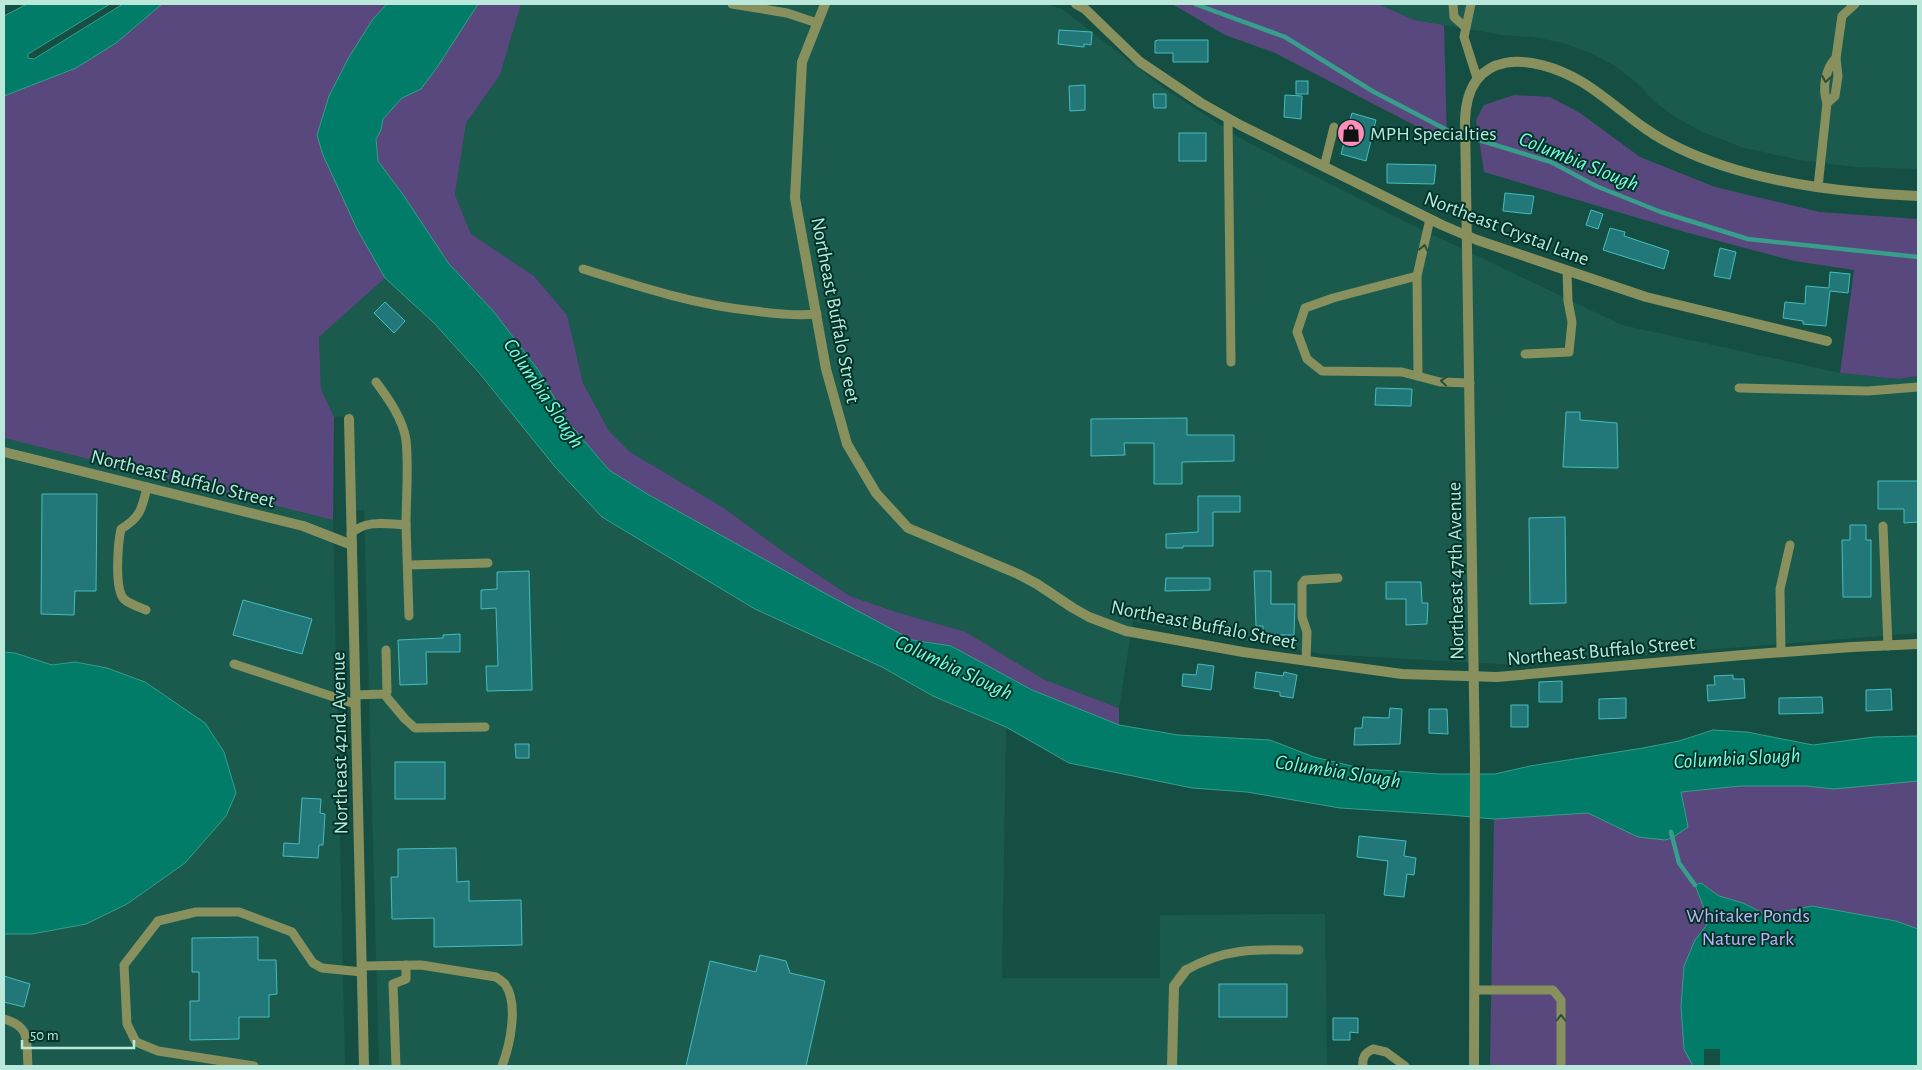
<svg xmlns="http://www.w3.org/2000/svg" width="1922" height="1070" font-family="'Alegreya Sans',sans-serif">
	<style>
		.built { fill: #1a5b4e }
		.green { fill: #58487e }
		.water { fill: #007c68; stroke: #389d8b }
		.pier { fill: #154f43 }
		.lines { fill: none; stroke-linecap: round; stroke-linejoin: round }
		.stream { stroke: #389d8b; stroke-width: 4.5 }
		.building { fill: #227778; stroke: #46bdbe }
		.service { stroke: #88905e; stroke-width: 9 }
		.minor { stroke: #88905e; stroke-width: 10 }
		.tertiary { stroke: #88905e; stroke-width: 10 }
		.oneway { stroke: #2a4f39 }
		.labels { text-anchor: middle; stroke-width: 4; stroke-linejoin: round; paint-order: stroke }
		.poi-label { font-size: 20px; fill: #bae9dc; stroke: #023329; text-anchor: start }
		.street-label { font-size: 20px; fill: #bae9dc; stroke: #023329 }
		.park-label { font-size: 20px; fill: #c4b1f9; stroke: #023329 }
		.water-label { font-size: 21px; font-style: italic; fill: #77ffe0; stroke: #023329 }
	</style>
	<rect width="100%" height="100%" fill="#154f43"/>
	<g class="built">
		<path d="M 521,4 L 1046,4 L 1062,9 L 1165,89 L 1245,141 L 1408,223 L 1622,325 L 1840,373 L 1898,379 L 1918,376 L 1918,633 L 1519,665 L 1321,654 L 1133,621 L 1119,708 L 1043,679 L 966,632 L 896,612 L 850,596 L 788,555 L 724,508 L 630,452 L 609,431 L 583,383 L 567,315 L 534,276 L 471,234 L 455,195 L 466,123 L 500,75 Z"/>
		<path d="M 1378,4 L 1918,4 L 1918,169 L 1854,167 L 1799,160 L 1741,147 L 1703,132 L 1675,117 L 1654,101 L 1636,82 L 1615,66 L 1593,54 L 1563,43 L 1533,37 L 1503,35 L 1414,20 Z"/>
		<path d="M 385,278 L 433,322 L 602,517 L 755,609 L 882,667 L 933,696 L 1006,727 L 1002,978 L 1160,978 L 1160,915 L 1325,914 L 1327,1066 L 379,1066 L 364,510 L 350,510 L 348,416 L 334,417 L 321,389 L 319,337 Z"/>
		<path d="M 4,438 L 333,520 L 345,1066 L 4,1066 L 4,934 L 32,934 L 127,904 L 185,863 L 214,830 L 75,662 L 52,665 L 15,653 L 4,652 Z"/>
	</g>
	<g class="green">
		<path d="M 162,4 L 387,4 L 373,19 L 349,57 L 329,96 L 323,155 L 357,229 L 385,278 L 319,337 L 321,389 L 334,417 L 333,520 L 4,438 L 4,96 L 76,68 L 116,43 Z"/>
		<path d="M 478,4 L 521,4 L 500,75 L 466,123 L 455,195 L 471,234 L 534,276 L 567,315 L 583,383 L 609,431 L 630,452 L 724,508 L 788,555 L 850,596 L 896,612 L 966,632 L 1043,679 L 1119,708 L 1119,725 L 1032,690 L 951,646 L 912,640 L 828,595 L 649,495 L 609,470 L 568,422 L 539,371 L 494,312 L 449,264 L 404,196 L 378,161 L 376,139 L 381,130 L 383,119 L 402,98 L 421,89 L 438,66 Z"/>
		<path d="M 1172,4 L 1378,4 L 1414,20 L 1444,25 L 1447,142 L 1273,52 L 1225,35 Z"/>
		<path d="M 1514,95 L 1550,97 L 1580,113 L 1640,157 L 1715,187 L 1820,212 L 1918,219 L 1918,376 L 1898,379 L 1840,373 L 1854,270 L 1794,261 L 1685,232 L 1484,172 L 1476,120 L 1484,105 Z"/>
		<path d="M 1905,781 L 1918,781 L 1918,1066 L 1490,1066 L 1494,819 L 1626,810 L 1681,792 L 1740,786 L 1806,786 L 1834,789 Z"/>
	</g>
	<g class="water">
		<path d="M 27,4 L 110,4 L 28,54 L 28,58 L 34,59 L 123,4 L 162,4 L 116,43 L 76,68 L 4,96 L 4,16 Z"/>
		<path d="M 387,4 L 478,4 L 438,66 L 421,89 L 402,98 L 383,119 L 381,130 L 376,139 L 378,161 L 404,196 L 449,264 L 494,312 L 539,371 L 568,422 L 609,470 L 649,495 L 828,595 L 912,640 L 951,646 L 1032,690 L 1119,725 L 1178,735 L 1270,740 L 1314,757 L 1364,769 L 1439,774 L 1495,774 L 1530,766 L 1643,748 L 1679,741 L 1713,730 L 1747,732 L 1813,745 L 1874,737 L 1918,736 L 1918,781 L 1834,789 L 1806,786 L 1740,786 L 1681,792 L 1688,827 L 1672,838 L 1665,840 L 1638,837 L 1588,813 L 1494,819 L 1450,815 L 1340,808 L 1247,792 L 1192,788 L 1069,763 L 1006,727 L 933,696 L 882,667 L 755,609 L 602,517 L 556,468 L 480,374 L 433,322 L 385,278 L 357,229 L 323,155 L 317,135 L 329,96 L 349,57 L 373,19 Z"/>
		<path d="M 4,652 L 15,653 L 52,665 L 75,662 L 107,668 L 145,682 L 205,723 L 224,752 L 236,793 L 226,816 L 185,863 L 127,904 L 86,924 L 32,934 L 4,934 Z"/>
		<path d="M 1701,883 L 1719,896 L 1743,903 L 1767,915 L 1812,906 L 1896,921 L 1918,929 L 1918,1066 L 1693,1066 L 1684,1049 L 1681,1007 L 1684,966 L 1695,940 L 1706,926 L 1707,916 L 1695,885 Z"/>
	</g>
	<rect class="pier" x="1704" y="1049" width="16" height="16"/>
	<g class="lines">
		<g class="stream">
			<path d="M 1195,4 L 1285,37 L 1374,92 L 1449,131 L 1551,162 L 1596,186 L 1661,212 L 1748,239 L 1918,257"/>
			<path d="M 1671,832 L 1679,863 L 1695,885"/>
		</g>
	</g>
	<g class="building">
		<path d="M 1059,30 L 1092,32 L 1091,45 L 1084,44 L 1084,47 L 1058,44 Z"/>
		<path d="M 1158,40 L 1208,40 L 1208,62 L 1173,62 L 1173,53 L 1155,53 L 1155,41 Z"/>
		<rect x="1296" y="81" width="12" height="13"/>
		<path d="M 1085,85 L 1085,110 L 1070,111 L 1069,86 Z"/>
		<path d="M 1153,94 L 1166,94 L 1166,108 L 1154,108 Z"/>
		<path d="M 1285,95 L 1302,96 L 1301,119 L 1284,117 Z"/>
		<path d="M 1352,113 L 1376,120 L 1366,161 L 1341,154 Z"/>
		<rect x="1179" y="133" width="27" height="28"/>
		<path d="M 1387,164 L 1436,165 L 1434,184 L 1387,183 Z"/>
		<path d="M 1505,193 L 1534,196 L 1531,214 L 1503,211 Z"/>
		<path d="M 1591,210 L 1603,214 L 1598,229 L 1586,225 Z"/>
		<path d="M 1610,228 L 1625,232 L 1624,236 L 1669,251 L 1664,269 L 1603,250 Z"/>
		<path d="M 1720,248 L 1736,252 L 1730,279 L 1714,276 Z"/>
		<path d="M 1830,272 L 1850,274 L 1848,293 L 1830,291 L 1826,326 L 1803,324 L 1803,321 L 1783,318 L 1785,302 L 1805,304 L 1806,286 L 1829,288 Z"/>
		<path d="M 385,302 L 405,321 L 394,333 L 374,313 Z"/>
		<path d="M 1376,388 L 1412,389 L 1411,406 L 1375,405 Z"/>
		<path d="M 1566,412 L 1580,412 L 1580,420 L 1617,423 L 1618,468 L 1563,467 Z"/>
		<path d="M 1187,418 L 1187,435 L 1234,435 L 1234,461 L 1182,462 L 1182,484 L 1154,484 L 1154,443 L 1124,443 L 1125,455 L 1091,456 L 1091,419 Z"/>
		<path d="M 1878,481 L 1918,481 L 1918,522 L 1904,523 L 1904,509 L 1878,509 Z"/>
		<path d="M 42,494 L 97,494 L 96,591 L 75,591 L 74,615 L 41,614 Z"/>
		<path d="M 1198,496 L 1240,496 L 1240,512 L 1213,512 L 1213,546 L 1183,546 L 1183,548 L 1166,548 L 1166,534 L 1198,532 Z"/>
		<path d="M 1565,517 L 1566,603 L 1530,604 L 1529,518 Z"/>
		<path d="M 1850,525 L 1866,525 L 1866,540 L 1871,540 L 1871,597 L 1843,597 L 1842,540 L 1850,540 Z"/>
		<path d="M 529,571 L 532,690 L 487,691 L 486,666 L 498,666 L 496,608 L 481,609 L 481,590 L 497,589 L 497,572 Z"/>
		<path d="M 1254,571 L 1271,571 L 1271,604 L 1295,604 L 1294,635 L 1263,635 L 1263,626 L 1256,626 Z"/>
		<path d="M 1166,578 L 1210,578 L 1210,590 L 1165,591 Z"/>
		<path d="M 1386,582 L 1421,582 L 1422,603 L 1428,603 L 1427,624 L 1406,625 L 1406,599 L 1386,599 Z"/>
		<path d="M 243,600 L 312,619 L 302,654 L 233,635 Z"/>
		<path d="M 460,634 L 460,652 L 426,652 L 427,684 L 400,685 L 398,640 L 443,638 L 443,635 Z"/>
		<path d="M 1198,664 L 1214,666 L 1211,690 L 1182,686 L 1183,674 L 1196,675 Z"/>
		<path d="M 1256,672 L 1283,676 L 1284,672 L 1297,675 L 1293,698 L 1280,696 L 1280,692 L 1254,688 Z"/>
		<path d="M 1733,675 L 1733,679 L 1744,679 L 1745,698 L 1708,701 L 1707,685 L 1715,685 L 1714,676 Z"/>
		<path d="M 1562,681 L 1562,702 L 1539,702 L 1539,682 Z"/>
		<path d="M 1891,689 L 1892,710 L 1866,711 L 1866,690 Z"/>
		<path d="M 1822,697 L 1823,713 L 1779,714 L 1779,698 Z"/>
		<path d="M 1626,698 L 1626,718 L 1599,719 L 1599,699 Z"/>
		<rect x="1511" y="705" width="17" height="22"/>
		<path d="M 1390,708 L 1402,709 L 1400,744 L 1354,745 L 1355,728 L 1362,728 L 1363,717 L 1389,718 Z"/>
		<path d="M 1429,709 L 1447,709 L 1448,734 L 1429,733 Z"/>
		<path d="M 515,744 L 529,744 L 529,758 L 516,758 Z"/>
		<rect x="395" y="762" width="50" height="37"/>
		<path d="M 302,798 L 321,799 L 320,813 L 325,814 L 323,845 L 319,845 L 318,858 L 283,856 L 284,843 L 299,844 Z"/>
		<path d="M 1359,836 L 1406,841 L 1404,856 L 1416,858 L 1414,875 L 1407,874 L 1404,897 L 1384,895 L 1388,861 L 1357,857 Z"/>
		<path d="M 456,848 L 457,882 L 469,881 L 469,901 L 521,900 L 522,945 L 434,947 L 434,918 L 392,919 L 391,877 L 398,877 L 398,849 Z"/>
		<path d="M 258,937 L 258,960 L 276,960 L 277,994 L 269,995 L 269,1017 L 239,1017 L 239,1039 L 190,1040 L 190,1001 L 199,1001 L 199,972 L 192,972 L 192,938 Z"/>
		<path d="M 760,955 L 786,961 L 790,973 L 825,981 L 806,1066 L 686,1066 L 710,961 L 756,972 Z"/>
		<path d="M 4,976 L 30,984 L 24,1007 L 4,1002 Z"/>
		<rect x="1219" y="984" width="68" height="33"/>
		<path d="M 1333,1018 L 1358,1018 L 1358,1033 L 1350,1032 L 1350,1040 L 1333,1040 Z"/>
	</g>
	<g class="lines">
		<g class="service">
			<path d="M 732,4 L 787,13 L 817,23"/>
			<path d="M 1453,4 L 1454,17 L 1465,27"/>
			<path d="M 1471,4 L 1464,37 L 1477,78"/>
			<path d="M 1827,103 L 1835,96 L 1838,76 L 1836,58 L 1842,16 L 1855,4"/>
			<path d="M 1228,118 L 1231,362"/>
			<path d="M 1324,167 L 1334,127"/>
			<path d="M 1818,187 L 1827,103 C 1822,88 1825,69 1836,58"/>
			<path d="M 583,269 C 640,287 696,305 755,311 C 776,314 796,316 817,314"/>
			<path d="M 1417,276 L 1333,298 L 1305,308 L 1297,332 L 1307,359 L 1322,371 L 1402,372 L 1440,382 L 1470,383"/>
			<path d="M 1525,354 L 1569,352 L 1572,322 L 1568,301 L 1567,271"/>
			<path d="M 1418,376 L 1417,276 L 1430,219"/>
			<path d="M 376,382 C 388,398 403,419 406,440 C 409,467 406,498 406,525"/>
			<path d="M 1739,388 L 1868,391 L 1918,387"/>
			<path d="M 1883,526 L 1888,646"/>
			<path d="M 351,534 C 365,519 388,524 406,525 L 409,616"/>
			<path d="M 408,565 L 488,563"/>
			<path d="M 146,610 C 139,607 129,604 124,599 C 114,589 118,543 121,529 C 141,517 142,508 147,487"/>
			<path d="M 1781,652 L 1780,589 L 1790,545"/>
			<path d="M 1306,661 L 1307,632 L 1302,617 L 1302,584 L 1305,580 L 1338,578"/>
			<path d="M 234,664 L 355,704"/>
			<path d="M 384,694 L 405,719 L 415,728 L 485,727"/>
			<path d="M 355,695 L 384,694 L 387,692 L 386,650"/>
			<path d="M 362,966 L 421,965 L 496,977 C 499,979 503,982 505,984 C 519,1004 510,1045 502,1066"/>
			<path d="M 1186,970 C 1225,948 1256,949 1299,950"/>
			<path d="M 1475,990 L 1553,990 L 1561,1000 L 1561,1066"/>
			<path d="M 4,1019 C 32,1027 26,1042 28,1066"/>
			<path d="M 254,1066 L 158,1051 L 136,1042 L 127,1024 L 124,965 L 158,921 L 196,912 L 239,912 L 292,932 L 313,963 L 322,968 L 362,972"/>
			<path d="M 396,1066 L 393,984 L 406,979 L 406,965"/>
			<path d="M 1363,1066 C 1362,1057 1365,1053 1373,1049 L 1386,1052 L 1405,1066"/>
		</g>
		<g class="minor">
			<path d="M 825,4 L 802,62 L 795,198 L 826,369 L 847,444 L 876,493 L 908,528 L 1018,574 L 1037,584 L 1073,608 L 1089,617 L 1126,631 L 1243,652 L 1402,674 L 1497,677 L 1743,655 L 1852,647 L 1918,644"/>
			<path d="M 1076,4 L 1085,9 L 1140,62 L 1201,103 L 1240,125 L 1442,225 L 1477,240 L 1646,297 L 1827,341"/>
			<path d="M 349,419 L 364,1066"/>
			<path d="M 4,452 L 303,526 L 352,545"/>
			<path d="M 1172,1066 L 1174,986 L 1186,970"/>
		</g>
		<path class="tertiary" d="M 1474,1066 L 1475,759 L 1465,121 C 1467,47 1532,53 1582,82 C 1605,96 1624,114 1646,129 C 1669,145 1694,156 1721,165 C 1784,186 1852,193 1918,196"/>
	</g>
	<defs><path id="oneway-chevron" d="M-2-3.5L2.5 0L-2 3.5" fill="none" stroke-width="1.6" stroke-linecap="round" stroke-linejoin="round" transform="scale(1.25)"/></defs>
	<g class="oneway">
		<use href="#oneway-chevron" transform="translate(1826 79) rotate(100)"/>
		<use href="#oneway-chevron" transform="translate(1424 248) rotate(-78)"/>
		<use href="#oneway-chevron" transform="translate(1444 381) rotate(-174)"/>
		<use href="#oneway-chevron" transform="translate(1561 1018) rotate(-90)"/>
	</g>
	<defs>
		<g id="shop-disc" transform="scale(1.4375)"><circle r="9.5" fill="#ff8eba" stroke="#023329"/><path d="M-5-2.5h2.3a2.7 3.5 0 0 1 5.4 0H5L5.5 6h-11ZM-1.5-2.5h3a1.5 2.3 0 0 0-3 0Z" fill="#111"/></g>
	</defs>
	<g fill-rule="evenodd">
		<use href="#shop-disc" x="1351" y="133"/>
	</g>
	<g class="labels">
		<g class="poi-label">
			<text x="1370" y="140">MPH Specialties</text>
		</g>
		<g class="street-label">
			<text transform="translate(1507 228) rotate(21)" y="7">Northeast Crystal Lane</text>
			<text transform="translate(836 310) rotate(79)" y="7">Northeast Buffalo Street</text>
			<text transform="translate(183 478) rotate(14)" y="7">Northeast Buffalo Street</text>
			<text transform="translate(1455 571) rotate(-91)" y="7">Northeast 47th Avenue</text>
			<text transform="translate(1204 624) rotate(11)" y="7">Northeast Buffalo Street</text>
			<text transform="translate(1601 650) rotate(-5)" y="7">Northeast Buffalo Street</text>
			<text transform="translate(339 743) rotate(-91)" y="7">Northeast 42nd Avenue</text>
		</g>
		<g class="park-label">
			<text x="1748" y="922">Whitaker Ponds<tspan x="1748" dy="23">Nature Park</tspan></text>
		</g>
		<g class="water-label">
			<text transform="translate(1579 161) rotate(22)" y="7">Columbia Slough</text>
			<text transform="translate(544 393) rotate(56)" y="7">Columbia Slough</text>
			<text transform="translate(954 667) rotate(25)" y="7">Columbia Slough</text>
			<text transform="translate(1737 758) rotate(-3)" y="7">Columbia Slough</text>
			<text transform="translate(1338 771) rotate(9)" y="7">Columbia Slough</text>
		</g>
	</g>
	<rect width="1922" height="1070" fill="none" stroke="#bae9dc" stroke-width="10"/>
	<path d="M22 1040v8h112v-8" fill="none" stroke="#bae9dc" stroke-width="2.5"/>
	<text x="30" y="1040" font-size="15" fill="#bae9dc" stroke="#023329" stroke-width="4" paint-order="stroke">50 m</text>
</svg>
